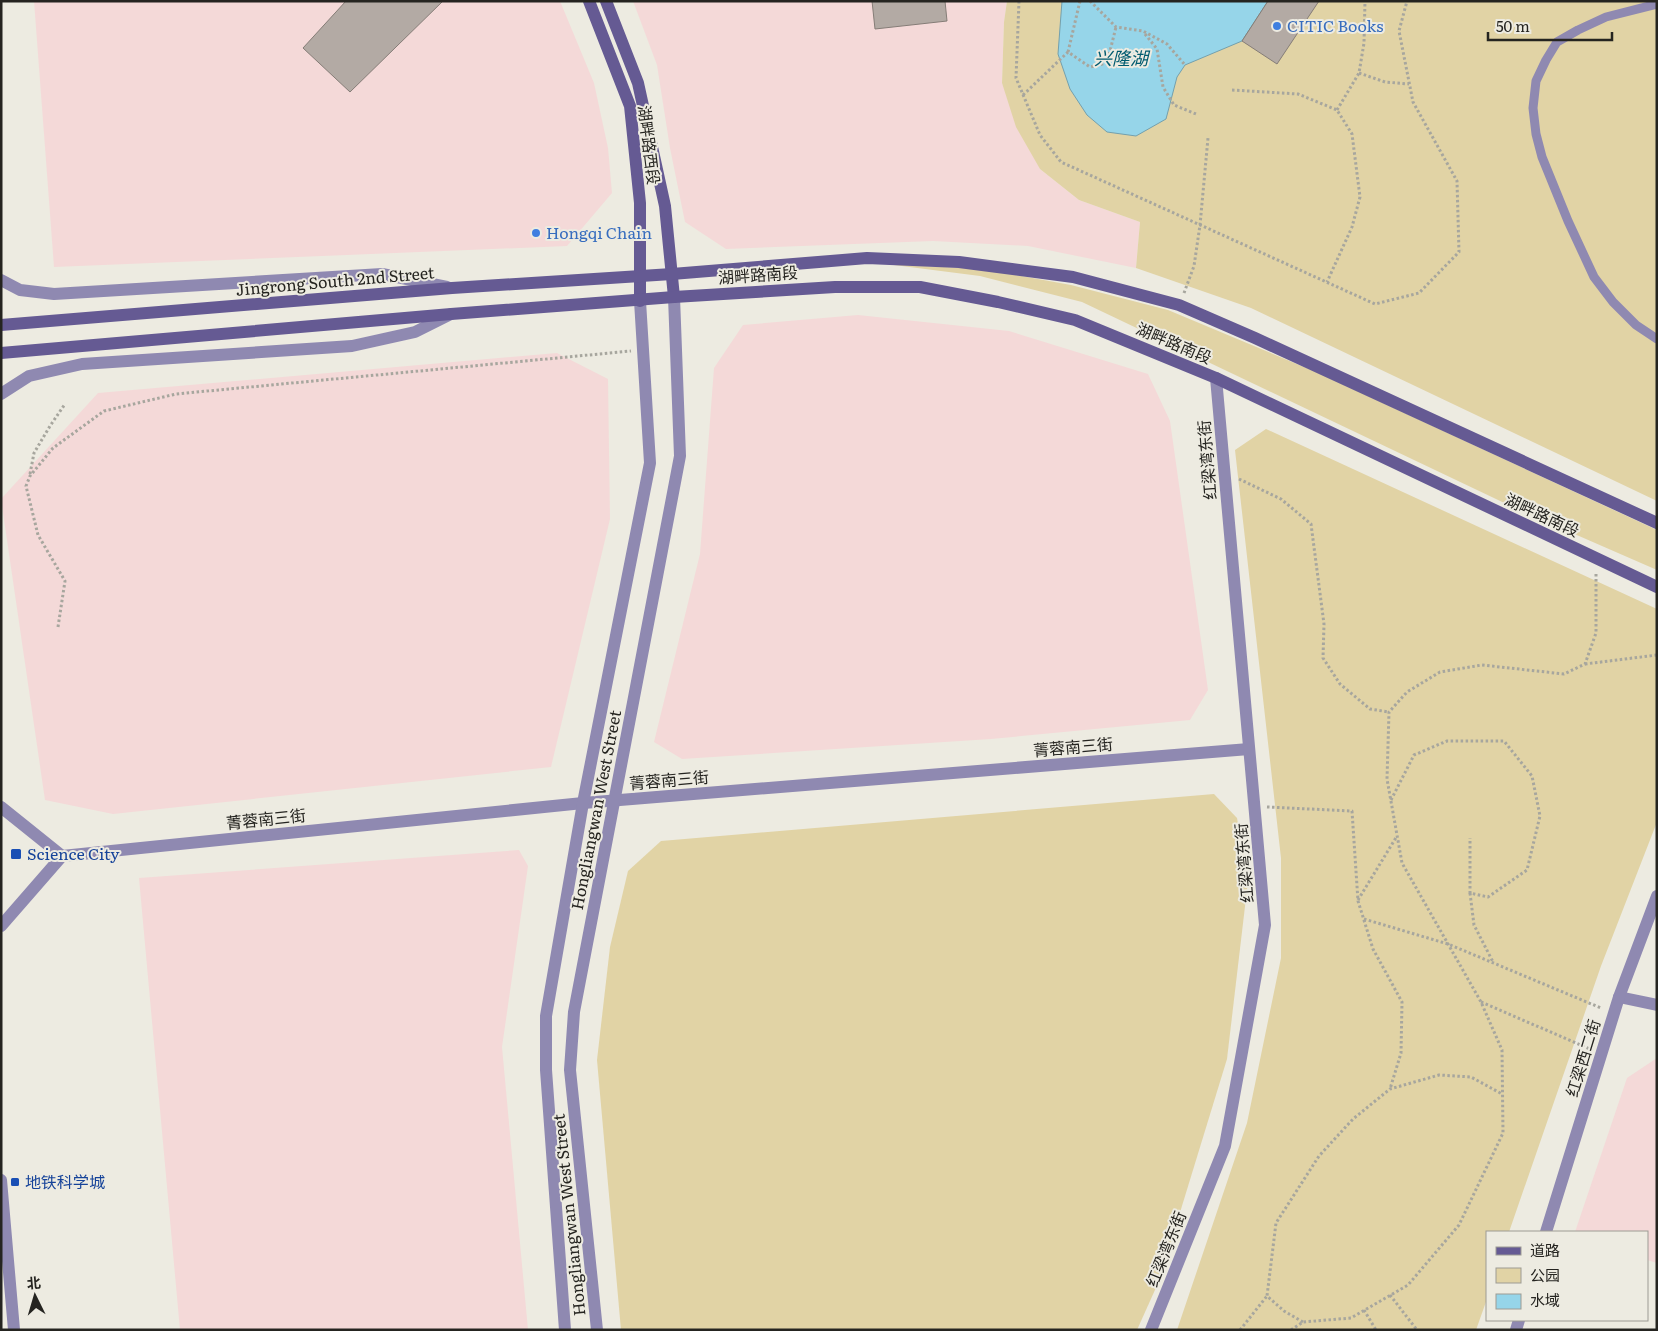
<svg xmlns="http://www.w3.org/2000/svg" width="1658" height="1331" font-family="Literata,'Noto Sans SC',serif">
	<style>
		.commercial { fill: #f4d9d8 }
		.green { fill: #e1d3a5 }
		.water { fill: #96d5e9; stroke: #74a0ad }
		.building { fill: #b3aaa4; stroke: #857d77 }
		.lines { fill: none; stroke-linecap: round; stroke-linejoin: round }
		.path { stroke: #a7a69e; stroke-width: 3; stroke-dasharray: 2.5 2.5; stroke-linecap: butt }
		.service { stroke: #8f89b1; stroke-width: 9 }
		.minor { stroke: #8f89b1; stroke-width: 12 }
		.tertiary { stroke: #8f89b1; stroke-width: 12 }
		.secondary { stroke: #655a93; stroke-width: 12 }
		.shop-dot { fill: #3f7fe0; stroke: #edebe1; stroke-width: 2 }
		.transit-dot { fill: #1a4fb4; stroke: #edebe1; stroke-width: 2 }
		.labels { text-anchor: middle; stroke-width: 4; stroke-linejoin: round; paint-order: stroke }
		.shop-label { font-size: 16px; fill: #366cbe; stroke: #edebe1; text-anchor: start }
		.street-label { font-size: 16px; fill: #252420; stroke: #edebe1 }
		.transit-label { font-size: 16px; fill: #164399; stroke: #edebe1; text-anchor: start }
		.water-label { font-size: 18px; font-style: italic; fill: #005b6f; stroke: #edebe1 }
	</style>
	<rect width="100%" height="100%" fill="#edebe1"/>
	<g class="commercial">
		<path d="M 34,1 L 560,1 L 594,83 L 608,148 L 612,193 L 567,246 L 54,267 Z"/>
		<path d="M 633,1 L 1007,1 L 1004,22 L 1002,83 L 1040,169 L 1079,200 L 1140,222 L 1136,268 L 1028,246 L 933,241 L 726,249 L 685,222 L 670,148 L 657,65 Z"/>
		<path d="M 858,315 L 1009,331 L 1148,374 L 1170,421 L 1208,690 L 1190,720 L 991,739 L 682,759 L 654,742 L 700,554 L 714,368 L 743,325 Z"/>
		<path d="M 557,353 L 608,379 L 610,519 L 551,767 L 113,814 L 45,800 L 1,499 L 98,393 Z"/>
		<path d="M 519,850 L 528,866 L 502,1047 L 528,1330 L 180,1330 L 139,878 Z"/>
		<path d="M 1657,1058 L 1657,1263 L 1647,1260 L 1647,1232 L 1575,1232 L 1627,1078 Z"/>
	</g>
	<g class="green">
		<path d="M 1007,1 L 1657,1 L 1657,501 L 1251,308 L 1136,268 L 1140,222 L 1079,200 L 1040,169 L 1016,127 L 1002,83 L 1004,22 Z"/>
		<path d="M 886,264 L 982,269 L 1071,285 L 1168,310 L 1316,372 L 1657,530 L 1657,570 L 1517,509 L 1082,302 L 980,276 Z"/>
		<path d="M 1266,429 L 1657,609 L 1657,822 L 1601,966 L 1509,1232 L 1487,1232 L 1487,1299 L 1476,1330 L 1177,1330 L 1247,1123 L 1281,958 L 1281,858 L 1235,450 Z"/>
		<path d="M 1214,794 L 1237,818 L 1248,881 L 1227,1059 L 1159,1281 L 1137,1330 L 621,1330 L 597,1060 L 610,947 L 628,871 L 661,841 Z"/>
	</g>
	<path class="water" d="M 1062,1 L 1268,1 L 1242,41 L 1185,65 L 1177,77 L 1166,119 L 1136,136 L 1107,132 L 1087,115 L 1070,89 L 1058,54 Z"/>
	<g class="building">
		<path d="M 346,1 L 443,1 L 350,92 L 303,48 Z"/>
		<path d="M 872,1 L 945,1 L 947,21 L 875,29 Z"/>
		<path d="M 1268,1 L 1319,1 L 1277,64 L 1242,41 Z"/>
	</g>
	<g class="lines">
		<g class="path">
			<path d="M 1019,1 L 1016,78 L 1040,135 L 1061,162 L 1375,304 L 1419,293 L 1459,252 L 1457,181 L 1413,102 L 1399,31 L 1407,1"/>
			<path d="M 1090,1 L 1116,27 L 1143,31 L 1167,44 L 1185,65"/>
			<path d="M 1145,34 L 1157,49 L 1163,87 L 1174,105 L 1196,114"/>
			<path d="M 1068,52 L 1080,1"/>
			<path d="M 1359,73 L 1385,82 L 1409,84"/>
			<path d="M 1232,90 L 1298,94 L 1337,110 L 1352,134 L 1360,197 L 1352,227 L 1327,282"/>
			<path d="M 1023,95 L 1068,52 L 1090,67 L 1107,63 L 1116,27"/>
			<path d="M 1337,110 L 1359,73 L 1364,43 L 1365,1"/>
			<path d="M 1184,293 L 1194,266 L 1200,225 L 1208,138"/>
			<path d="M 30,474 L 34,453 L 50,426 L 65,404"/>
			<path d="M 1239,479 L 1281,499 L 1311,524 L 1324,624 L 1323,658 L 1340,684 L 1370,709 L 1389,712"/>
			<path d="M 58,627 L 65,581 L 38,535 L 26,486 L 30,476 L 53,448 L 104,411 L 176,394 L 631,351"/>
			<path d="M 1585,664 L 1657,655"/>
			<path d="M 1391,800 L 1414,755 L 1447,741 L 1504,741 L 1532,776 L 1540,816 L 1527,870 L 1488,897 L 1470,893 L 1470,838"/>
			<path d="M 1267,807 L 1352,811 L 1358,901 L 1373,949 L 1402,1002 L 1401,1053 L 1390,1089"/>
			<path d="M 1470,893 L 1474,925 L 1493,962"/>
			<path d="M 1358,900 L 1397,836"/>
			<path d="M 1364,919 L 1448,944 L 1601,1008"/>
			<path d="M 1481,1002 L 1590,1049"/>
			<path d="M 1390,1295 L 1417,1330"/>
			<path d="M 1364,1310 L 1376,1330"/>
			<path d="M 1303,1322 L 1284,1311 L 1267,1296 L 1276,1223 L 1319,1156 L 1353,1119 L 1390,1089 L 1439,1075 L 1471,1077 L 1502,1094"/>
			<path d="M 1240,1330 L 1267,1296"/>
			<path d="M 1291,1330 L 1303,1322 L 1351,1318 L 1408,1285 L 1459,1225 L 1503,1133 L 1502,1050 L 1481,1002 L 1402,863 L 1387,779 L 1389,712 L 1407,692 L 1440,672 L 1482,665 L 1564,674 L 1585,664 L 1596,633 L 1596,572"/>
		</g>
		<path class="service" d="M 1657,4 L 1606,17 L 1578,30 L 1557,42 L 1546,60 L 1536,81 L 1533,108 L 1536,134 L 1542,157 L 1568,221 L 1594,277 L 1613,302 L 1636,325 L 1657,339"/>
		<g class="minor">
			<path d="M 1,807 L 62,856 L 1,926"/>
			<path d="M 62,856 L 583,803 L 1249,749"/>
			<path d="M 1619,997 L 1657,1005"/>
			<path d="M 1151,1330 L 1225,1146 L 1265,925 L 1216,378"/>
		</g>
		<g class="tertiary">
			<path d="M 1,280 L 20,290 L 54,294 L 382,274 L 447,287"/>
			<path d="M 1,394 L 29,376 L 82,364 L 352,346 L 415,332 L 451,314"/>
			<path d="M 1,1180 L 14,1330"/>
			<path d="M 1546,1232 L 1619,997 L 1657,896"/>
			<path d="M 565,1330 L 546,1070 L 546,1016 L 583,803 L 650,463 L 640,301"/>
			<path d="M 597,1330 L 570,1070 L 574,1012 L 680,456 L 674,297"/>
			<path d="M 1516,1330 L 1519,1320"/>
		</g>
		<g class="secondary">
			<path d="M 589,1 L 630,106 L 640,203 L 640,301"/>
			<path d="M 606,1 L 638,83 L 665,206 L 674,297"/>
			<path d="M 1,325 L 452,288 L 672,274 L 867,258 L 959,262 L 1073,277 L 1179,305 L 1255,338 L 1657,523"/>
			<path d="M 1,353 L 451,314 L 674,297 L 835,287 L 920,287 L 998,302 L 1075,320 L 1216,378 L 1657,587"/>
		</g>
	</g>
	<g class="shop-dot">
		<circle cx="1277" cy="26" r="5"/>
		<circle cx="536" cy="233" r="5"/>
	</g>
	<g class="transit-dot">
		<rect x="10" y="848" width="12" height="12" rx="2.5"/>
		<rect x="10" y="1177" width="10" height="10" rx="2.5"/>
	</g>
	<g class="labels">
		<g class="shop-label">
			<text x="1287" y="32">CITIC Books</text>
			<text x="546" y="239">Hongqi Chain</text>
		</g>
		<g class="street-label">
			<text transform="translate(649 145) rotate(83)" y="6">湖畔路西段</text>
			<text transform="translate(758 275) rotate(-4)" y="6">湖畔路南段</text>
			<text transform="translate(335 281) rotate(-5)" y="6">Jingrong South 2nd Street</text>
			<text transform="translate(1174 343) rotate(23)" y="6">湖畔路南段</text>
			<text transform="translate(1207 460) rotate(-95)" y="6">红梁湾东街</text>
			<text transform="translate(1542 515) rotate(25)" y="6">湖畔路南段</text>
			<text transform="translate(1073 747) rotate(-5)" y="6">菁蓉南三街</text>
			<text transform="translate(669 780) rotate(-5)" y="6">菁蓉南三街</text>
			<text transform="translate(596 810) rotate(-79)" y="6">Hongliangwan West Street</text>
			<text transform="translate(266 819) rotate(-6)" y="6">菁蓉南三街</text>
			<text transform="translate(1244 863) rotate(-95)" y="6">红梁湾东街</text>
			<text transform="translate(1583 1058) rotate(-73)" y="6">红梁西二街</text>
			<text transform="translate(569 1215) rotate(-96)" y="6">Hongliangwan West Street</text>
			<text transform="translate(1166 1249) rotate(-68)" y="6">红梁湾东街</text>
		</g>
		<g class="transit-label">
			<text x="27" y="860">Science City</text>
			<text x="25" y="1188">地铁科学城</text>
		</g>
		<g class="water-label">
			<text x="1121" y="65">兴隆湖</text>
		</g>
	</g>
	<rect width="1658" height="1331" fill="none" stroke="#252420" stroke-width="5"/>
	<rect x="1486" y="1231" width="162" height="90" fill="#edebe1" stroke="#9d9b94"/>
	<rect x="1496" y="1247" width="25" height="8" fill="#655a93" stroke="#9d9b94"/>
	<text x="1530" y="1256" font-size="15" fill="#252420">道路</text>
	<rect x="1496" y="1268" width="25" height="15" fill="#e1d3a5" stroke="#9d9b94"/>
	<text x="1530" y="1281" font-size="15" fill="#252420">公园</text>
	<rect x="1496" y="1294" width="25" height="15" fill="#96d5e9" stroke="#9d9b94"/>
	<text x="1530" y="1306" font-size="15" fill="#252420">水域</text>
	<g transform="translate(35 1296) rotate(355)" stroke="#edebe1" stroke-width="4" paint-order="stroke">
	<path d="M0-4L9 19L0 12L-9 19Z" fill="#252420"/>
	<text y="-8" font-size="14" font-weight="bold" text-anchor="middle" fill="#252420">北</text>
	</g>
	<path d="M1488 32v8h124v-8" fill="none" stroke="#252420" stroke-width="2.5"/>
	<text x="1496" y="32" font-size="15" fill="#252420" stroke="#edebe1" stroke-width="4" paint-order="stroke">50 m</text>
</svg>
